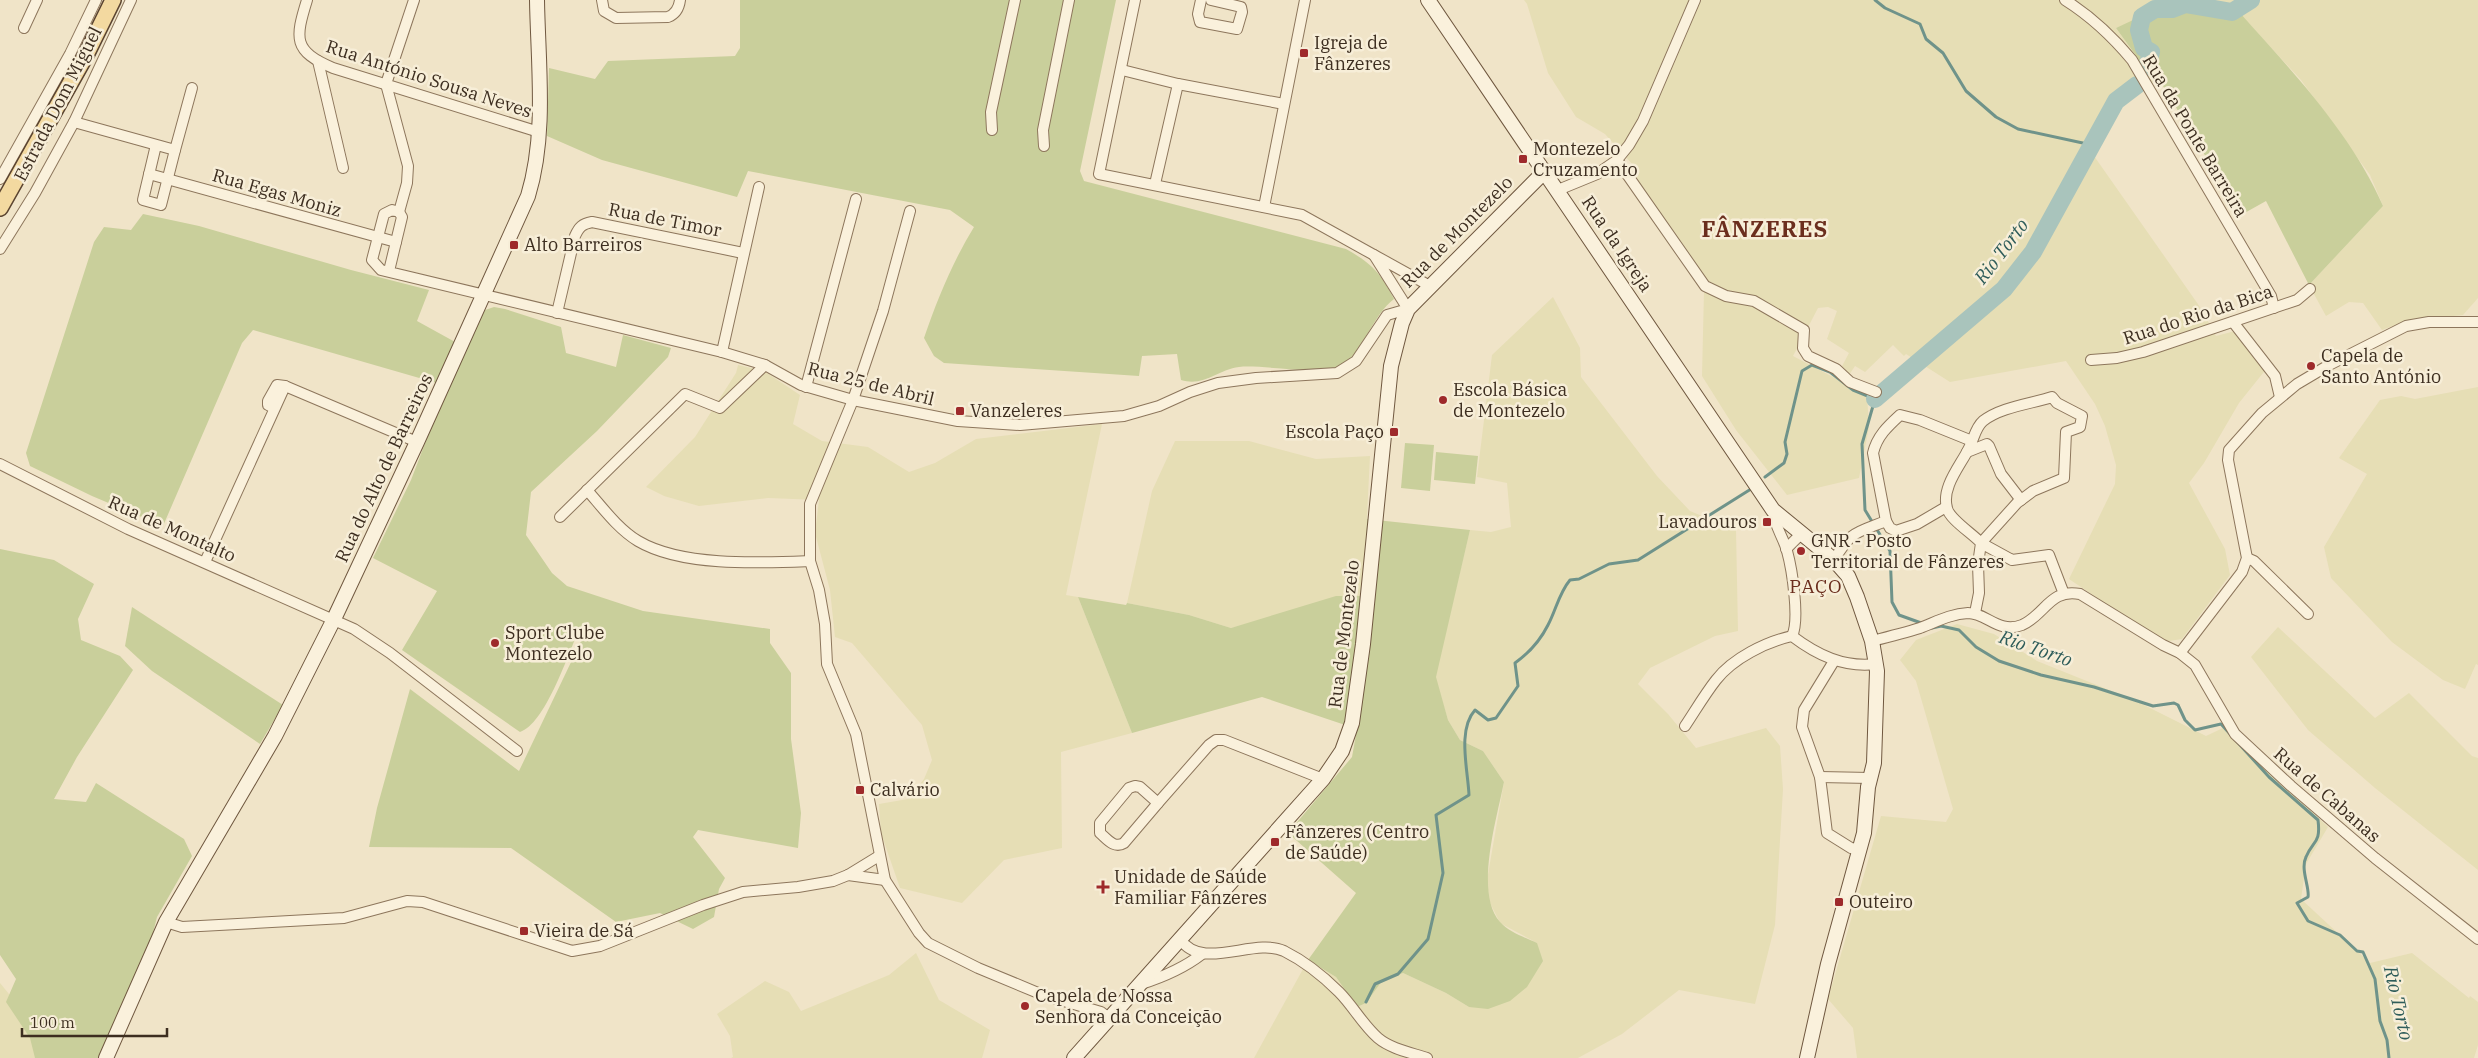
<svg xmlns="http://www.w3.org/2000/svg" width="2478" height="1058" font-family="'IBM Plex Serif',serif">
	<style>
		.farmland { fill: #e6deb5 }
		.green { fill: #c9cf9b }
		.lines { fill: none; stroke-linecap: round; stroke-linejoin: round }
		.stream { stroke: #6f938a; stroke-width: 3 }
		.river { stroke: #a9c4bc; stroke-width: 18 }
		.street-casing { stroke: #8d765c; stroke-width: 12 }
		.secondary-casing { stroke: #6f573f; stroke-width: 16 }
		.primary-casing { stroke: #5b4430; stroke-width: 18 }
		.street { stroke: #faf1dc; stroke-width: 10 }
		.secondary { stroke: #faf1dc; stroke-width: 14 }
		.primary { stroke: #f3d9a0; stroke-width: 15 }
		.poi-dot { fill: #9e2a2b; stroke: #f7eed8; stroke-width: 2 }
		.labels { text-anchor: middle; stroke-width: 5; stroke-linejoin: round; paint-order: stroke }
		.poi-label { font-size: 18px; fill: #3d2e20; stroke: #f7eed8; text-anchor: start }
		.street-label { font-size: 18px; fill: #3d2e20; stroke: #f7eed8 }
		.water-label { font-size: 19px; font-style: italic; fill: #2f5d5a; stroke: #f7eed8 }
		.neighbourhood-label { font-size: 19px; letter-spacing: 1px; fill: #6b2e1e; stroke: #f7eed8 }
		.district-label { font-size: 22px; font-weight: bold; letter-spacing: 1px; fill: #6b2e1e; stroke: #f7eed8 }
	</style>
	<rect width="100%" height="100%" fill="#f0e4c8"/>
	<g class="farmland">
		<path d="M 1524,0 L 2478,0 L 2478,298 L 2463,315 L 2406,321 L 2382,330 L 2363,303 L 2349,302 L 2326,316 L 2309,285 L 2383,206 L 2370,175 L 2301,80 L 2240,14 L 2236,15 L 2213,7 L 2152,14 L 2116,28 L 2155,82 L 2125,89 L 2116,97 L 2087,146 L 2200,307 L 2216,336 L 2239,330 L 2267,368 L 2239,403 L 2204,463 L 2189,483 L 2225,549 L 2230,575 L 2182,639 L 2163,642 L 2069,579 L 2115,484 L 2116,465 L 2105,426 L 2095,404 L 2066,361 L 1950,382 L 1906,354 L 1904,356 L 1893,345 L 1865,372 L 1855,366 L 1849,375 L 1841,368 L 1849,353 L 1827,339 L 1837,311 L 1828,307 L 1818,308 L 1793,356 L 1867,395 L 1869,427 L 1859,478 L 1787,495 L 1736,430 L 1702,376 L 1704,291 L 1635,179 L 1633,165 L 1605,134 L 1576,117 L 1548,73 L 1527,4 Z"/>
		<path d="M 1553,297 L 1580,348 L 1581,377 L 1657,476 L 1690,511 L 1736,530 L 1738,631 L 1715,636 L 1650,668 L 1638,684 L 1668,714 L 1696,748 L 1766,728 L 1780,746 L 1783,789 L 1775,925 L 1755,1004 L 1679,990 L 1622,1034 L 1578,1058 L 1254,1058 L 1308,960 L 1336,977 L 1357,1007 L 1366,1003 L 1382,981 L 1403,973 L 1446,993 L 1469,1007 L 1537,943 L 1500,923 L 1489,901 L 1487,880 L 1504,782 L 1483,751 L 1460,740 L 1448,720 L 1435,677 L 1470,530 L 1491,532 L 1511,527 L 1507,483 L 1477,477 L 1492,355 Z"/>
		<path d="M 738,365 L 764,371 L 800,395 L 793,424 L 822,441 L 868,447 L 909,472 L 935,463 L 976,439 L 1102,424 L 1066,595 L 1078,597 L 1132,733 L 1061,752 L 1062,848 L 1004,860 L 962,903 L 900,888 L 881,833 L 879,804 L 908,799 L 924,779 L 932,760 L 922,725 L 852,643 L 835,637 L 830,590 L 815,533 L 819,500 L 768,498 L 699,506 L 664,496 L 646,487 L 695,437 L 736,373 Z"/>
		<path d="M 2478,387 L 2478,665 L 2476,664 L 2465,689 L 2443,680 L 2392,642 L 2331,578 L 2324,547 L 2367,474 L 2339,458 L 2380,400 L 2401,396 L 2415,399 Z"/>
		<path d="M 1175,441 L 1249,441 L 1316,459 L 1370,456 L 1363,596 L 1231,628 L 1189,615 L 1127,603 L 1152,491 Z"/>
		<path d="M 1957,624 L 1994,634 L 2037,661 L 2134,700 L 2206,736 L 2223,728 L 2328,827 L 2306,864 L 2301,899 L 2370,963 L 2412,953 L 2469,998 L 2470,996 L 2478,1002 L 2478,1045 L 2474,1058 L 1857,1058 L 1853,1028 L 1828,999 L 1881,816 L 1946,822 L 1953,809 L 1916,681 L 1900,660 L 1916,640 Z"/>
		<path d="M 2278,627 L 2375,718 L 2409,693 L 2472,756 L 2478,758 L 2478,870 L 2375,788 L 2308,730 L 2251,657 Z"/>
		<path d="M 916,953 L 939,1000 L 990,1030 L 982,1058 L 731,1058 L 733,1057 L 730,1036 L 717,1014 L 765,981 L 789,992 L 801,1011 L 889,975 Z"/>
		<path d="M 0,983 L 61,1058 L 0,1058 Z"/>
	</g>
	<g class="green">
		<path d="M 740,0 L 1116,0 L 1080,171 L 1084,181 L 1346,249 C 1371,263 1381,273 1394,299 C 1373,315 1363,351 1343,365 C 1326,377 1262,364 1239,367 C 1217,370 1204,387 1181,380 L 1177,354 L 1142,356 L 1139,376 L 944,363 L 934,356 L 924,338 C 937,300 953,261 974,227 L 950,210 L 748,171 L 737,197 L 602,160 L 547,136 L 549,68 L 595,79 L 608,61 L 735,56 L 740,48 Z"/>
		<path d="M 2213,7 L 2236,15 L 2240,13 C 2292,71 2352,134 2383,206 L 2309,285 L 2266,201 L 2241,215 L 2160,81 L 2155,82 L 2116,28 L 2146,14 Z"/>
		<path d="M 143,214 L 199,226 L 351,270 L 429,290 L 417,321 L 466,348 L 482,311 L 494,307 L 505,309 L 561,327 L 566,353 L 616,367 L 623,335 L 671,348 L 668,357 L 597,431 L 531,492 L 526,535 L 552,573 L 567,586 L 643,611 L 770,629 L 770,643 L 791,673 L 791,739 L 801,813 L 798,848 L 698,830 L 693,837 L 725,878 L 719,889 L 714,917 L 693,929 L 660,913 L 616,922 L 511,848 L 369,847 L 377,808 L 410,689 L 519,771 L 584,635 L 578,632 C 567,657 545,724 520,732 L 402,650 L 437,591 L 373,558 L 411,480 L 447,386 L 253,330 L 242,343 L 163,526 L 92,496 L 30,466 L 26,453 L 94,242 L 104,227 L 131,230 Z"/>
		<path d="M 1405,443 L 1434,445 L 1430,491 L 1401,488 Z"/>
		<path d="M 1436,452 L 1478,456 L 1475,484 L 1434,480 Z"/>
		<path d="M 1367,519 L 1470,530 L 1436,677 L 1448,720 L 1460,740 L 1483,751 L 1504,782 C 1497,818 1474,893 1500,922 C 1509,932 1526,938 1537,943 L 1543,961 L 1527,987 L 1510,1001 L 1488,1009 L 1469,1007 L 1446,993 L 1403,973 L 1382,981 L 1366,1003 L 1357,1007 L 1336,977 L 1308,960 L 1356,893 L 1288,833 L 1352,757 L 1357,729 L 1262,697 L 1132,733 L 1078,597 L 1126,605 L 1127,603 L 1189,615 L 1231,628 L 1336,596 L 1363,596 Z"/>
		<path d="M 0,549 L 54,560 L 94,584 L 78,619 L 81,640 L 120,656 L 133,670 L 77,757 L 54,799 L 86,802 L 96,783 L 184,839 L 192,856 L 157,917 L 149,949 L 99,1058 L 35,1058 L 30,1038 L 6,1002 L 16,979 L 0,955 Z"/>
		<path d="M 132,607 L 283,705 L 260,744 L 152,671 L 125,646 Z"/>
	</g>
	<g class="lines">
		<g class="stream">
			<path d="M 1875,0 L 1885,8 L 1920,24 L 1926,39 L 1943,53 L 1966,91 L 1996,117 L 2018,129 L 2092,145"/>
			<path d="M 1765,477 L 1784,463 L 1787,454 L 1785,442 L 1802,371 L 1812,365 L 1830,372 L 1853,390 L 1875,399 L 1862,444 L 1865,510 L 1890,551 L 1892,602 L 1899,615 L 1924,624"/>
			<path d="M 1932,628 L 1941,626 L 1959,630 L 1976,647 L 1999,661 L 2041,675 L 2094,687 L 2153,706 L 2174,703 L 2178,705 L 2185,720 L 2195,730 L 2221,724 L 2269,777 L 2318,820 C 2321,844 2313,840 2306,857 C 2300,869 2310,888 2308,897 L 2297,903 L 2308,921 L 2340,935 L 2357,951 L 2363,952 L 2375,979 L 2380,1021 L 2387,1040 L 2389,1058"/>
			<path d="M 1366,1002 L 1375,984 L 1398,974 L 1428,939 L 1443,873 L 1436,815 L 1469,795 C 1468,770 1457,730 1475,710 L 1488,720 L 1496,718 L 1518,686 L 1515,663 C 1529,653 1540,641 1548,625 C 1556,610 1559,593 1570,580 L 1579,579 L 1609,564 L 1638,560 L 1751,489"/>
		</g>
		<g class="river">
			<path d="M 2147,67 L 2151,52 L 2144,48 L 2139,30 L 2142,17 L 2155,9 L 2172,9 L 2185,4 L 2232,12 L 2251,0"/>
			<path d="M 1875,399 L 2004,289 L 2033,252 L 2116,101 L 2137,85"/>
		</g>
		<g class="street-casing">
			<g id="street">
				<path d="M 307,0 C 295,39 293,51 333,68 L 539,132"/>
				<path d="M 602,0 L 604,11 L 616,18 L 668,17 C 676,14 679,8 680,0"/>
				<path d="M 1135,0 L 1099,174 L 1302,215 L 1374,255"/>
				<path d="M 1201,0 L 1198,14 L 1200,22 L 1237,29 L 1242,12 L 1241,7 L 1211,0"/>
				<path d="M 2065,0 C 2092,17 2112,36 2132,60 L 2271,296 L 2274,308"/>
				<path d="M 24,28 L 37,0"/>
				<path d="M 318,61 L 343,168"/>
				<path d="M 1122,70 L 1178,84 L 1284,104"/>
				<path d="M 74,122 L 175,150 L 161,205 L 143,200 L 156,145"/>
				<path d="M 992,130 L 991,112 L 1015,0"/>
				<path d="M 1044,146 L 1043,130 L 1069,0"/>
				<path d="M 175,150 L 192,88"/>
				<path d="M 1617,160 L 1705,286 L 1726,296 L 1754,301 L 1804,330 L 1803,348 L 1808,356 L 1836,369 L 1850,382 L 1876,392"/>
				<path d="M 149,174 L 396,242"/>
				<path d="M 0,179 L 70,54 L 96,0"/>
				<path d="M 1155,184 L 1178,84"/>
				<path d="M 1558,190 L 1597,174 L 1616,161 L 1629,145 L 1643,121 L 1695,0"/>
				<path d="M 1264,207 L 1305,0"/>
				<path d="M 910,211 L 883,311 L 853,400 L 810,504 L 810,561 L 819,590 L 825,624 L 827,664 L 856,734 L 885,880 L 919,933 L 928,943 L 978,968 L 1043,995 L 1101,1012 L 1109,1018"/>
				<path d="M 399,212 L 407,183 L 408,166 L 386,84 L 414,0"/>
				<path d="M 0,249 L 35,193 L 74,122 L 131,0"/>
				<path d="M 389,271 L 402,217 L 399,212 L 392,210 L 384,214 L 372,260 L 381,270 L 722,352 L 765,365 L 801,385 L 853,400 L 958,421 L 1020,425 L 1124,416 L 1159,406 L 1190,392 L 1218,383 L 1256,378 L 1337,373 L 1356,361 L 1387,315 L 1408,309 L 1374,255 L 1430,286"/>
				<path d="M 557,313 L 575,236 C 579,227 582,224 592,222 L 743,253"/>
				<path d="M 2233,322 L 2275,376 L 2280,397"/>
				<path d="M 722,352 L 759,187"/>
				<path d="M 2091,360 L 2117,358 L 2143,352 L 2297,300 L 2310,289"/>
				<path d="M 806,387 L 856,199"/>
				<path d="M 274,408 L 268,405 L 268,401 L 277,385 L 285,386"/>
				<path d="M 1967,452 L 1987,444 L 1989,446 L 2001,474 L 2021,500"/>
				<path d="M 0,464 L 128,529 L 354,629 L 390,653 L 517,751"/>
				<path d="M 587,490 C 602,507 618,529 638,541 C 682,567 760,563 810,561"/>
				<path d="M 1773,510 C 1774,526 1783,536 1787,551 C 1792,569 1800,620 1792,636"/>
				<path d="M 560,517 L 685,394 L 720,408 L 765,365"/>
				<path d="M 1886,521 L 1890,528 L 1896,531 L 1917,524 L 1946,507"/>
				<path d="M 1786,549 L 1801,534"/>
				<path d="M 2247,558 L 2254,561 L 2308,614"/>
				<path d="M 1834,560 C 1852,530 1856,533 1886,521 L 1873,453 C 1877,436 1888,426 1900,415 L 1920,420 L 1972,441"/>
				<path d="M 205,562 L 285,386 L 417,442"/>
				<path d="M 1975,613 L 1979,593 L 1978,564 L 1981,543 C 1973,534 1949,519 1947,508 C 1941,487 1961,465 1969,448 C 1974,439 1975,428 1983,421 C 2001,407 2030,404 2052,397 L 2057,403 L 2082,416 L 2080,427 L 2066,432 L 2064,478 L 2033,491 L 2017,503 L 1981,543 L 2012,560 L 2049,555 L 2064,594"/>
				<path d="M 1872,641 C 1888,637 1904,633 1920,628 C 1936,622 1950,614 1968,613 C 1987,613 1998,634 2022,625 C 2045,615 2050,588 2080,594 L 2163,645 L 2180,653 L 2195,665 L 2235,734 L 2291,786 L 2375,858 L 2478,939"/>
				<path d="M 2180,653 L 2242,572 L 2247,558 L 2228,460 L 2229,450 L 2262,413 L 2297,384 L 2329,365 L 2406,326 L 2429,322 L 2478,322"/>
				<path d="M 1834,661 L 1804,710 L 1802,727 L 1820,777 L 1827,833 L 1851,848 L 1860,850"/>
				<path d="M 1685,726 C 1695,711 1705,694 1716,680 C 1733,658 1766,642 1792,636 C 1817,655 1844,668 1876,664"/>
				<path d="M 1820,777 L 1870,778"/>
				<path d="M 1135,786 L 1140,787 L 1158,803 L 1124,843 C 1114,849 1107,839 1100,833 L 1100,823 L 1129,788 Z"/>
				<path d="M 1158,803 L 1209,745 L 1216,740 L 1224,740 L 1323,779"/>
				<path d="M 848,875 L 885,880"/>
				<path d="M 166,922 L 182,927 L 344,918 L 407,901 L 423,902 L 572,951 L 600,946 L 703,905 L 743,892 L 798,887 L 833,881 L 848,875 L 879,856"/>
				<path d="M 1180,939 C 1202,972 1254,937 1284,951 C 1304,961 1323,976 1339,992 C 1353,1006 1363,1025 1378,1038 C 1391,1049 1412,1053 1427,1058"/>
				<path d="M 1141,984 C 1163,977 1184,968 1202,954"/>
			</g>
		</g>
		<g class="secondary-casing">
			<g id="secondary">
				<path d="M 1428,0 L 1773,510 L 1834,560 L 1848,576 L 1857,597 L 1872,641 L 1877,671 L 1874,763 L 1868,787 L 1864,833 L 1828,964 L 1807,1058"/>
				<path d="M 106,1058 L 166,922 L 275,736 L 334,619 L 417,442 L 528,196 C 547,134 538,64 537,0"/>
				<path d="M 1074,1058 L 1323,779 L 1342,751 L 1352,723 L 1363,644 L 1391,366 L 1402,323 L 1408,309 L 1545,171"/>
			</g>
		</g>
		<g class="primary-casing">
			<path id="primary" d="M 0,208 L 86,55 L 113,0"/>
		</g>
		<use href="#street" class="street"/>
		<use href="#secondary" class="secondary"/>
		<use href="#primary" class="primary"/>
	</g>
	<g class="poi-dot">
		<rect x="1299" y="48" width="10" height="10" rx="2.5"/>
		<rect x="1518" y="154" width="10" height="10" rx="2.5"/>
		<rect x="509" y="240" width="10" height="10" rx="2.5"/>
		<circle cx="2311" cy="366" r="5"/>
		<circle cx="1443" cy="400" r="5"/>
		<rect x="955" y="406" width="10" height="10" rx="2.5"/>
		<rect x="1389" y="427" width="10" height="10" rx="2.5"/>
		<rect x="1762" y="517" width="10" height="10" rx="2.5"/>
		<circle cx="1801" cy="551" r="5"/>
		<circle cx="495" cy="643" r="5"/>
		<rect x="855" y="785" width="10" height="10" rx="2.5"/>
		<rect x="1270" y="837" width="10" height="10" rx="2.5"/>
		<path d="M1100.5 879.5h5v5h5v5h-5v5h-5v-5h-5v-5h5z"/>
		<rect x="1834" y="897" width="10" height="10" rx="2.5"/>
		<rect x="519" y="926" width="10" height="10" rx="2.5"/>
		<circle cx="1025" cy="1006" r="5"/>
	</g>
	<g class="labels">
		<g class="poi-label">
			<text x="1314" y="49">Igreja de<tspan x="1314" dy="21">Fânzeres</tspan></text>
			<text x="1533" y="155">Montezelo<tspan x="1533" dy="21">Cruzamento</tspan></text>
			<text x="524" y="251">Alto Barreiros</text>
			<text x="2321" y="362">Capela de<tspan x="2321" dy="21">Santo António</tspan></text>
			<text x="1453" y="396">Escola Básica<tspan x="1453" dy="21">de Montezelo</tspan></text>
			<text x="970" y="417">Vanzeleres</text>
			<text x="1384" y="438" text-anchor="end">Escola Paço</text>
			<text x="1757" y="528" text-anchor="end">Lavadouros</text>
			<text x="1811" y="547">GNR - Posto<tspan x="1811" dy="21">Territorial de Fânzeres</tspan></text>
			<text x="505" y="639">Sport Clube<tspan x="505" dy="21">Montezelo</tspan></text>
			<text x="870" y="796">Calvário</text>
			<text x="1285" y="838">Fânzeres (Centro<tspan x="1285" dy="21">de Saúde)</tspan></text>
			<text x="1114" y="883">Unidade de Saúde<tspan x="1114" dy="21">Familiar Fânzeres</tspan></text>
			<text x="1849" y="908">Outeiro</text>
			<text x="534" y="937">Vieira de Sá</text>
			<text x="1035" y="1002">Capela de Nossa<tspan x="1035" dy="21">Senhora da Conceição</tspan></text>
		</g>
		<g class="street-label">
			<text transform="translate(429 79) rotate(18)" y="6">Rua António Sousa Neves</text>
			<text transform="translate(58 104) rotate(-63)" y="6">Estrada Dom Miguel</text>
			<text transform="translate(2195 136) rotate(59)" y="6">Rua da Ponte Barreira</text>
			<text transform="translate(277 193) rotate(16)" y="6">Rua Egas Moniz</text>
			<text transform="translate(665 220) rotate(11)" y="6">Rua de Timor</text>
			<text transform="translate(1457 232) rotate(-45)" y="6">Rua de Montezelo</text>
			<text transform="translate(1617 244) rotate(56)" y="6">Rua da Igreja</text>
			<text transform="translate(2198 315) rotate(-18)" y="6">Rua do Rio da Bica</text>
			<text transform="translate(871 384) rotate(14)" y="6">Rua 25 de Abril</text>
			<text transform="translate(384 468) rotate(-65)" y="6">Rua do Alto de Barreiros</text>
			<text transform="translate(172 529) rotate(24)" y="6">Rua de Montalto</text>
			<text transform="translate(1344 634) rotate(-83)" y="6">Rua de Montezelo</text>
			<text transform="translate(2327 795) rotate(41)" y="6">Rua de Cabanas</text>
		</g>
		<g class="water-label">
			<text transform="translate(2001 251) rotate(-53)" y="7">Rio Torto</text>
			<text transform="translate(2036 648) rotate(19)" y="7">Rio Torto</text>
			<text transform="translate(2399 1003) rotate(77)" y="7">Rio Torto</text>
		</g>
		<g class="neighbourhood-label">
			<text x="1816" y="593">PAÇO</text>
		</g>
		<g class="district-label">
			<text x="1765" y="237">FÂNZERES</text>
		</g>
	</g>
	<path d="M22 1028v8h145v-8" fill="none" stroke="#3d2e20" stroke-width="2.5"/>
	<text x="30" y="1028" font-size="15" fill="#3d2e20" stroke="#f7eed8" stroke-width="4" paint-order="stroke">100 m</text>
</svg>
